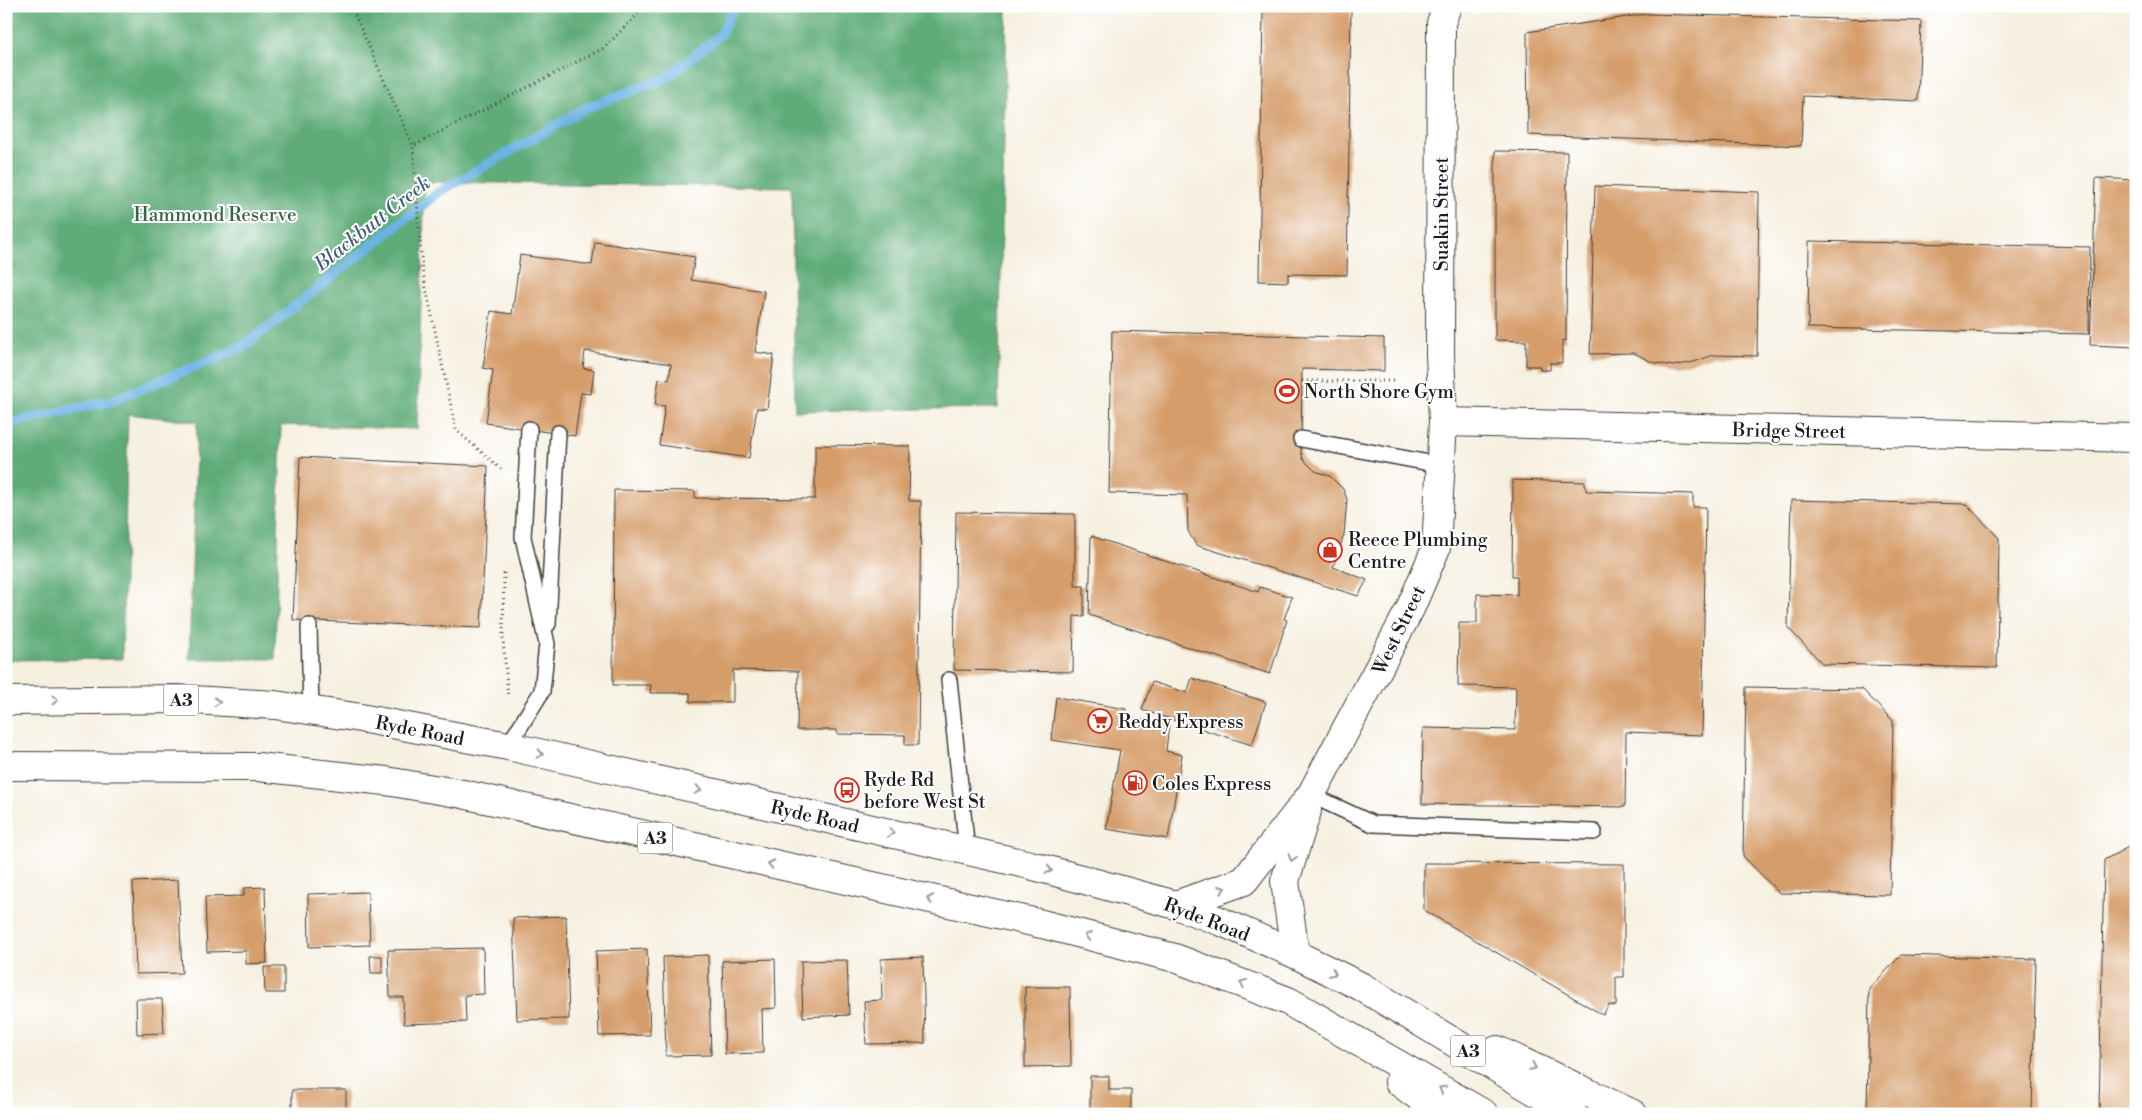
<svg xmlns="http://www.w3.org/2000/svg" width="2142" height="1120" font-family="'Libre Bodoni',serif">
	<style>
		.forest { fill: #5eac78; stroke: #3d644a }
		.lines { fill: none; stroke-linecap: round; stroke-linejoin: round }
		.stream { stroke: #6bb3e2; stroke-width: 10 }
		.building { fill: #d59d6a }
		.lane-casing { stroke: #3d3c39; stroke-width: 18 }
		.street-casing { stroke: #3d3c39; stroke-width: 30 }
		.highway-casing { stroke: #3d3c39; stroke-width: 30 }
		.path { stroke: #3d3c39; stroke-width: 3; stroke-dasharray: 1 4; stroke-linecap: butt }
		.lane { stroke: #fff; stroke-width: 15 }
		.street { stroke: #fff; stroke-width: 28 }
		.highway { stroke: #fff; stroke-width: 28 }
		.oneway { stroke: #999 }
		.labels { text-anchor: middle; stroke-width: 4; stroke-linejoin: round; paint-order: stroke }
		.shield { fill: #fff; stroke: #606060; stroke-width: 1 }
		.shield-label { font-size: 18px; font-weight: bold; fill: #1c1c1c }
		.park-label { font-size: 19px; fill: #3f6149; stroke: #fff }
		.street-label { font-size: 19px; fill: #1c1c1c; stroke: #fff }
		.poi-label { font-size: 19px; fill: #1c1c1c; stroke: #fff; text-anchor: start }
		.water-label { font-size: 20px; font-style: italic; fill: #406075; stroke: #fff }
	</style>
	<rect width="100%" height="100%" fill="#fff"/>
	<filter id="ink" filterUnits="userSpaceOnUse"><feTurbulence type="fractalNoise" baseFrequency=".02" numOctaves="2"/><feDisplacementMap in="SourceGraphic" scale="10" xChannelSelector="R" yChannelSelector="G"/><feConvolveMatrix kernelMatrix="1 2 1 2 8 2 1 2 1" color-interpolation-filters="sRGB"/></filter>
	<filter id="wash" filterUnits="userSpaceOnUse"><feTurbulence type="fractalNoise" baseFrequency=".0096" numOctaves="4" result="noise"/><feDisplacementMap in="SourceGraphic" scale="20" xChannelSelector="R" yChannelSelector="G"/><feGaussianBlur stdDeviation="1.12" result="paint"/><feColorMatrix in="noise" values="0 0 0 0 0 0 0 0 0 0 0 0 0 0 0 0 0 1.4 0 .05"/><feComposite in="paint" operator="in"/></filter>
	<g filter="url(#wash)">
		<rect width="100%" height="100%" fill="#f6f0e0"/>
		<path class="forest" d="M 6,6 L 1007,6 L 998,408 L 795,411 L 792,187 L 425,182 L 417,429 L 281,425 L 275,659 L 189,659 L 197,422 L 128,414 L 122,659 L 6,660 Z"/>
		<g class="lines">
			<path class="stream" d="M 6,424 L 111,401 L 243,347 L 439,192 L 588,107 L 667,78 L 721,34 L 734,6"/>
		</g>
		<g id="blocks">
			<g class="building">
				<path d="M 1263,6 L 1351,8 L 1347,275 L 1288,274 L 1288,282 L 1259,281 Z"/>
				<path d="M 1647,14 L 1921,21 L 1918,101 L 1803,96 L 1801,146 L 1528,135 L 1527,32 Z"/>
				<path d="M 1495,151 L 1567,152 L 1566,341 L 1562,340 L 1562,363 L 1550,363 L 1550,370 L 1540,370 L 1540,366 L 1526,366 L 1526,341 L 1495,340 Z"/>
				<path d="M 2096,178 L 2136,180 L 2136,347 L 2090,345 Z"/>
				<path d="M 1595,186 L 1759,192 L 1757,356 L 1713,355 L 1694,362 L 1673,366 L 1652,362 L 1634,353 L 1590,354 Z"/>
				<path d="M 1809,241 L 2090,247 L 2089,334 L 1808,328 Z"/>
				<path d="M 595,242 L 695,257 L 691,280 L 764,291 L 755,352 L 774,355 L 767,409 L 757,408 L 749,458 L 659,445 L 665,406 L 655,405 L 659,379 L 669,380 L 671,364 L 585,351 L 583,368 L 594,370 L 591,394 L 581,393 L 575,436 L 486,423 L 493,370 L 483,368 L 491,311 L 512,314 L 520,255 L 592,265 Z"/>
				<path d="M 1112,331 L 1384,338 L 1384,371 L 1302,369 L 1301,451 L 1303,459 L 1315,471 L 1330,476 L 1343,489 L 1347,499 L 1344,535 L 1333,567 L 1367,580 L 1358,596 L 1196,545 L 1188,531 L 1187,495 L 1109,493 Z"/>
				<path d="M 815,445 L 910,446 L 909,501 L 921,501 L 918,745 L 905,745 L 905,735 L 837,734 L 837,730 L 797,730 L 798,671 L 733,670 L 733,702 L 690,702 L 690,693 L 650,693 L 651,685 L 613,685 L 614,490 L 695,491 L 695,498 L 815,499 Z"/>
				<path d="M 300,457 L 488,466 L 481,628 L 293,620 Z"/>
				<path d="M 1513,480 L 1585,482 L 1586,491 L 1693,494 L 1693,507 L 1706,507 L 1702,735 L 1626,732 L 1625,807 L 1422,804 L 1423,728 L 1515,730 L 1516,687 L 1458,686 L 1459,623 L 1477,623 L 1477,594 L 1517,595 L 1517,576 L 1512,576 Z"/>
				<path d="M 1791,500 L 1966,504 L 1999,538 L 1997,668 L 1823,664 L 1788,628 Z"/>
				<path d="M 956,512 L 1075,514 L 1075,586 L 1084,586 L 1084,617 L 1074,616 L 1073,672 L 954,670 Z"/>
				<path d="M 1091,536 L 1258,592 L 1260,587 L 1292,597 L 1284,619 L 1287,620 L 1270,674 L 1089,615 Z"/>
				<path d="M 1192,678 L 1266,702 L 1252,745 L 1142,710 L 1152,682 L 1187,693 Z"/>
				<path d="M 1746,687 L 1862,689 L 1893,721 L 1890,895 L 1779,893 L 1743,856 Z"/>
				<path d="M 1056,697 L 1126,709 L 1125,718 L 1169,724 L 1166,751 L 1182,755 L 1168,839 L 1106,829 L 1120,750 L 1051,740 Z"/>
				<path d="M 2136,843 L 2136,1114 L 2099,1114 L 2104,860 Z"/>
				<path d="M 1424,863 L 1624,864 L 1624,977 L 1616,977 L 1616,1006 L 1609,1005 L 1603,1015 L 1424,910 Z"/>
				<path d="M 178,880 L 182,973 L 136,974 L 133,882 Z"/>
				<path d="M 265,887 L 267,963 L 246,964 L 246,951 L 207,952 L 205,897 L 244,896 L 244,888 Z"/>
				<path d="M 368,892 L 370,945 L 309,947 L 308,894 Z"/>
				<path d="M 566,916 L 569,1019 L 517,1020 L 513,918 Z"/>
				<path d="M 483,948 L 484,994 L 465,995 L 466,1022 L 404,1024 L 403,997 L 390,997 L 388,950 Z"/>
				<path d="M 647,949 L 650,1035 L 599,1036 L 596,951 Z"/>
				<path d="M 708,955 L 711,1055 L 666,1056 L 663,957 Z"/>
				<path d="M 1901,955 L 2036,959 L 2032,1114 L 1867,1114 L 1869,989 Z"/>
				<path d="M 370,956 L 382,956 L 382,973 L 371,973 Z"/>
				<path d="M 923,957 L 925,1043 L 866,1044 L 864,1001 L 882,1000 L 881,959 Z"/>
				<path d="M 775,959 L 776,1008 L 762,1009 L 763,1053 L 725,1054 L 722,961 Z"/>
				<path d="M 847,960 L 849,1015 L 803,1017 L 801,961 Z"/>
				<path d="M 264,967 L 284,967 L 284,993 L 265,993 Z"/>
				<path d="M 1025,987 L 1070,987 L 1071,1066 L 1025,1067 Z"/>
				<path d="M 136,999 L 162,999 L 164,1033 L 137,1034 Z"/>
				<path d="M 1090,1076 L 1109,1076 L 1109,1090 L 1131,1090 L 1131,1114 L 1090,1114 Z"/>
				<rect x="292" y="1090" width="54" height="24"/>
			</g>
		</g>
	</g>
	<g filter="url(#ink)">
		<use href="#blocks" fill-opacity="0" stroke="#3d3c39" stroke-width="1"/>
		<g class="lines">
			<g class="lane-casing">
				<g id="lane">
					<path d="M 1301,439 L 1440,465"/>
					<path d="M 548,624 L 558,433"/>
					<path d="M 309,626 L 311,711"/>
					<path d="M 949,680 L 967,851"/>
					<path d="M 508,746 L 542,691 L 547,644 L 523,537 L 529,429"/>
					<path d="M 1311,795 L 1373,824 L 1594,832"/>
				</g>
			</g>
			<g class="street-casing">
				<g id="street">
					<path d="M 1443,422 L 2136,438"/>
					<path d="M 1176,905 L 1244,881 L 1311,795 L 1410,609 L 1436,548 L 1443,422 L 1440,354 L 1441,23 L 1447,6"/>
					<path d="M 1295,954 L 1285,881 L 1307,811"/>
				</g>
			</g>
			<g class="highway-casing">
				<g id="highway">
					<path d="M 6,701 L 177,699 L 275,705 L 355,717 L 508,746 L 1030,865 L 1176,905 L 1222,922 L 1295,954 L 1362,987 L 1573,1114"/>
					<path d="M 6,766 L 258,767 L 386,781 L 463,794 L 1042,924 L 1175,958 L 1288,1001 L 1484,1114"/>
					<path d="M 1497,1050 L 1633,1114"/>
					<path d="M 1399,1082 L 1442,1114"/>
				</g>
			</g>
			<g class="path">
				<path d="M 351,6 L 413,146"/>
				<path d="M 1302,381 L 1396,381"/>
				<path d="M 501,469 L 456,430 L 422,269 L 413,146 L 604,48 L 646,6"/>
				<path d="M 504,573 L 503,637 L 508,697"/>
			</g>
			<use href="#lane" class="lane"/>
			<use href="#street" class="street"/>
			<use href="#highway" class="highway"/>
		</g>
		<defs><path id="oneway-chevron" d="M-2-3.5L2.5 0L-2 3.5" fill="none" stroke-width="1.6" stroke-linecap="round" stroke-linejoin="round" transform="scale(1.25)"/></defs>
		<g class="oneway">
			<use href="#oneway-chevron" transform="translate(55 700)"/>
			<use href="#oneway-chevron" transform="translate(217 702) rotate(3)"/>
			<use href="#oneway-chevron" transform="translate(540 754) rotate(13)"/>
			<use href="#oneway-chevron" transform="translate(698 790) rotate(13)"/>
			<use href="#oneway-chevron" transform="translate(891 833) rotate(13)"/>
			<use href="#oneway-chevron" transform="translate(1292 858) rotate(107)"/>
			<use href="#oneway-chevron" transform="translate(771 864) rotate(-168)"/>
			<use href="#oneway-chevron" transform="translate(1049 870) rotate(15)"/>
			<use href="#oneway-chevron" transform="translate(1222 889) rotate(-20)"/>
			<use href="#oneway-chevron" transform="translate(930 899) rotate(-168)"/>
			<use href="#oneway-chevron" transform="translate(1088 936) rotate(-165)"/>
			<use href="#oneway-chevron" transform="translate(1333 973) rotate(26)"/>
			<use href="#oneway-chevron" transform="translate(1243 983) rotate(-158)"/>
			<use href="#oneway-chevron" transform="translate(1533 1067) rotate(25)"/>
			<use href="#oneway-chevron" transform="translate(1442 1089) rotate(-150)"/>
		</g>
	</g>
	<defs>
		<g id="stadium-ring" transform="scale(1.25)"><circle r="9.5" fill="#fff" stroke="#c8321e" stroke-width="1.5"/><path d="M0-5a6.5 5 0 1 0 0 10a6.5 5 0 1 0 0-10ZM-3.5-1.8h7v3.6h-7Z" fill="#c8321e"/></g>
		<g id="shop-ring" transform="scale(1.25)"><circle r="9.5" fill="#fff" stroke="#c8321e" stroke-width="1.5"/><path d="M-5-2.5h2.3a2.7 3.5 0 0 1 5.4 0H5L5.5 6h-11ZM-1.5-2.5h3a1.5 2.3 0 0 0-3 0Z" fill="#c8321e"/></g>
		<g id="supermarket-ring" transform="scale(1.25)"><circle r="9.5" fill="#fff" stroke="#c8321e" stroke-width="1.5"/><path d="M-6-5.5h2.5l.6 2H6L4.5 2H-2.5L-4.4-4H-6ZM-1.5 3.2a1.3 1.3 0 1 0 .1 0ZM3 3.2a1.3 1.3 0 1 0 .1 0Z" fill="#c8321e"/></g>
		<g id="fuel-ring" transform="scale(1.25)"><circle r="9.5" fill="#fff" stroke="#c8321e" stroke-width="1.5"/><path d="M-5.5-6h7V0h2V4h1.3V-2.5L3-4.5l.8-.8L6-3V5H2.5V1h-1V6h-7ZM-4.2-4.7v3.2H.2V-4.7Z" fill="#c8321e"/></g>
		<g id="bus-ring" transform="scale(1.25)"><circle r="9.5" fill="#fff" stroke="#c8321e" stroke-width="1.5"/><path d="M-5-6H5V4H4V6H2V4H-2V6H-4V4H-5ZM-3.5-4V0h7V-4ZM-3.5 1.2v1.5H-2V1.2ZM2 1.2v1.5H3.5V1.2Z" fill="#c8321e"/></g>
	</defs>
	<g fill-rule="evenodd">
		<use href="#stadium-ring" x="1287" y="391"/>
		<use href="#shop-ring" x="1330" y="550"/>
		<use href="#supermarket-ring" x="1100" y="721"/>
		<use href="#fuel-ring" x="1135" y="783"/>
		<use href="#bus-ring" x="847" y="790"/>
	</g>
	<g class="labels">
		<g class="shield">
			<rect x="163.5" y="684.5" width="35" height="31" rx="4"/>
			<rect x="637.5" y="822.5" width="35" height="31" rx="4"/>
			<rect x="1450.5" y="1035.5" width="35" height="31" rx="4"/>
		</g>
		<g class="shield-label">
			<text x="181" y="706">A3</text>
			<text x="655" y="844">A3</text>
			<text x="1468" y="1057">A3</text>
		</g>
		<g class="park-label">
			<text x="215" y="221">Hammond Reserve</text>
		</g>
		<g class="street-label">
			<text transform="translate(1441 214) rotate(-90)" y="7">Suakin Street</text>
			<text transform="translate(1789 430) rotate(1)" y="7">Bridge Street</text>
			<text transform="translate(1398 630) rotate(-64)" y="7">West Street</text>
			<text transform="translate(420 730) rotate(11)" y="7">Ryde Road</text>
			<text transform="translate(815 816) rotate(13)" y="7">Ryde Road</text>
			<text transform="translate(1207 919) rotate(21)" y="7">Ryde Road</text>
		</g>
		<g class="poi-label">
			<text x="1304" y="398">North Shore Gym</text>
			<text x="1348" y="546">Reece Plumbing<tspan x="1348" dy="22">Centre</tspan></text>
			<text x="1118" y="728">Reddy Express</text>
			<text x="864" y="786">Ryde Rd<tspan x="864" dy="22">before West St</tspan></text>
			<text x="1152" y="790">Coles Express</text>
		</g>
		<g class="water-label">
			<text transform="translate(372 223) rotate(-38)" y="7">Blackbutt Creek</text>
		</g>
	</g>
	<rect width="2142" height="1120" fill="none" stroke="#fff" stroke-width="25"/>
</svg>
